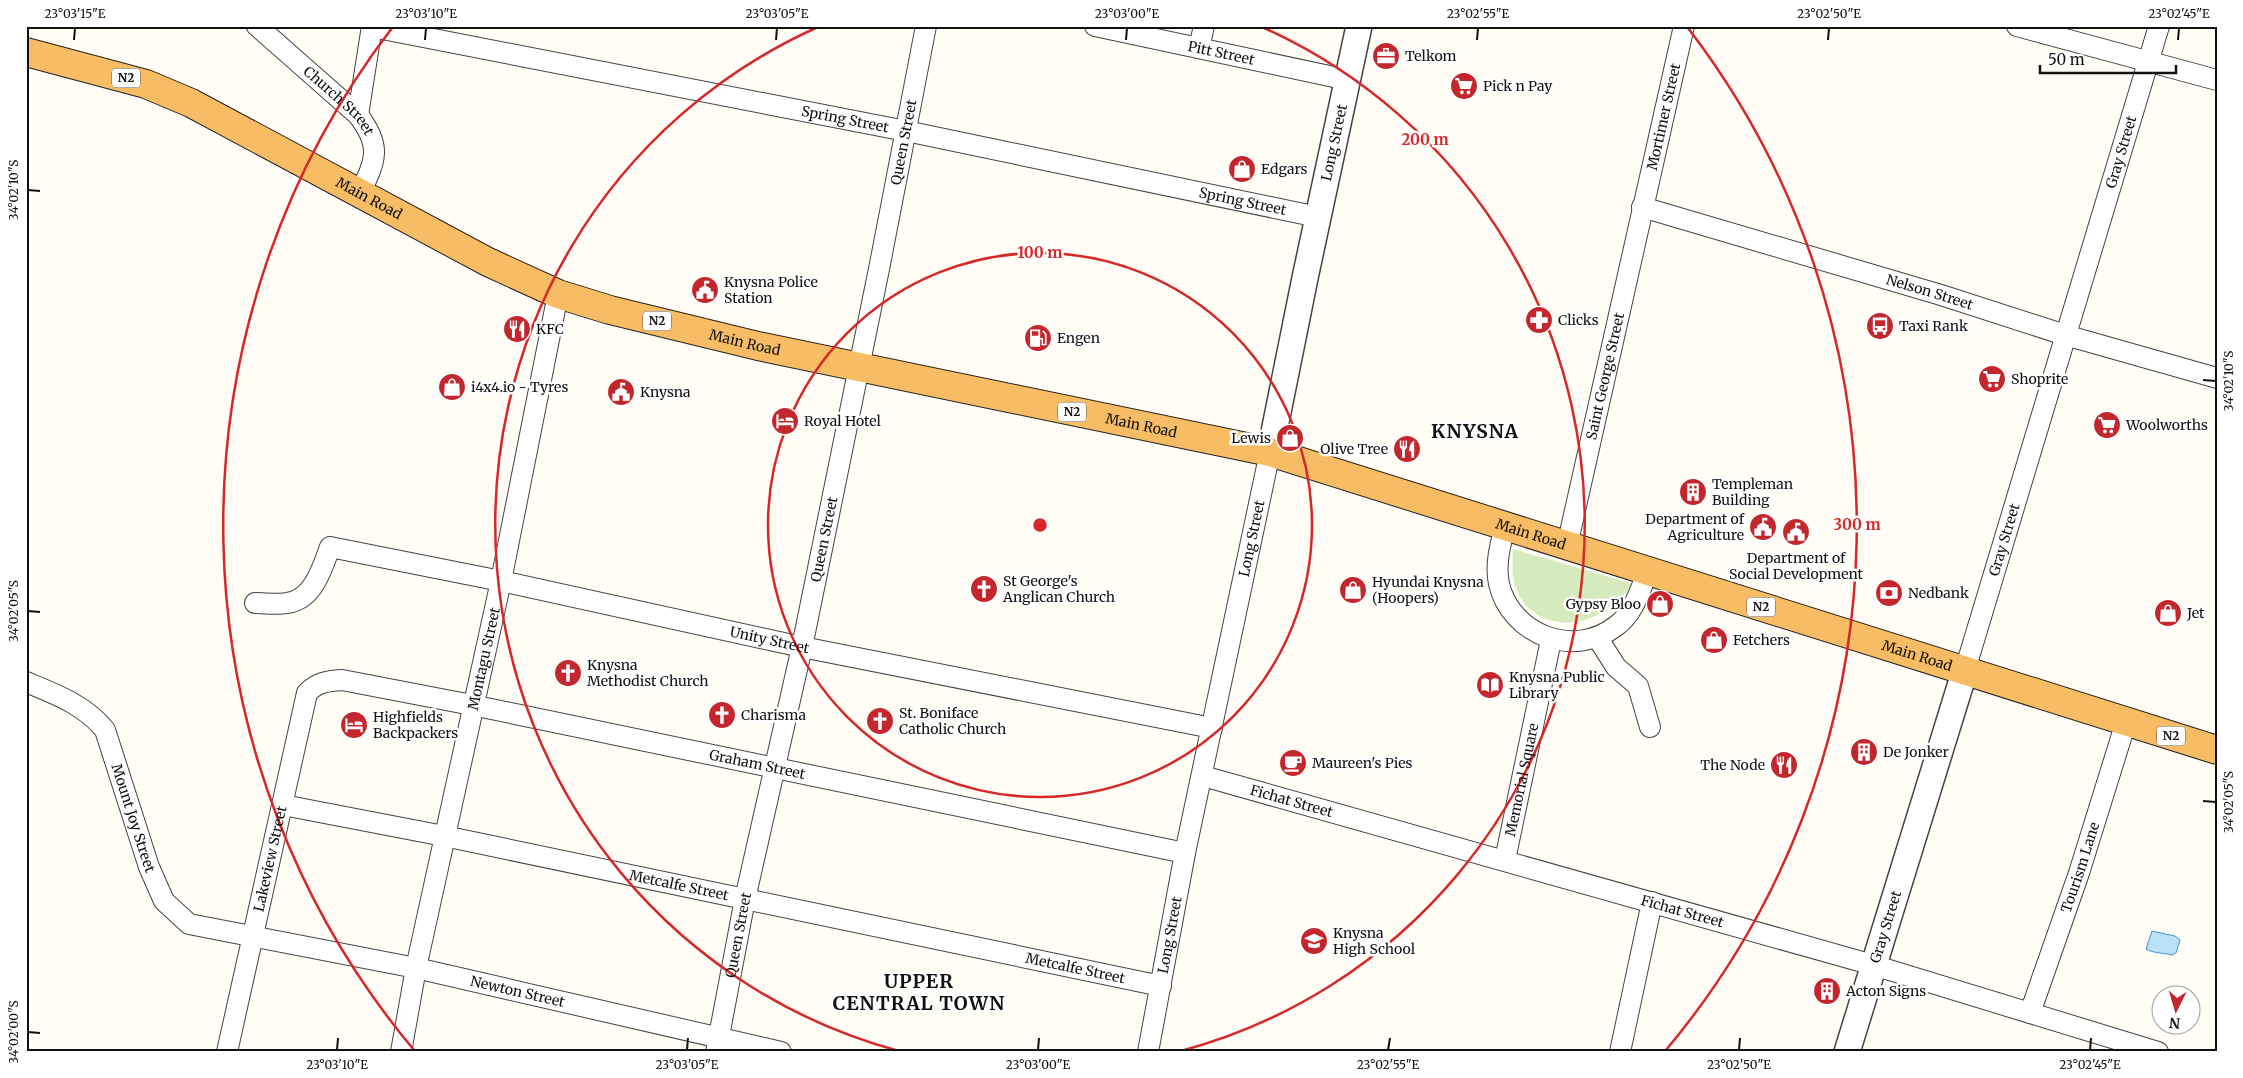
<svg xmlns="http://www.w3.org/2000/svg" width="2243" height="1078" font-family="Merriweather,serif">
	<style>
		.green { fill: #d5ebbd }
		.water { fill: #b9e0f7; stroke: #3f96cf }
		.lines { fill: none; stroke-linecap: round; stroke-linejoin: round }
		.minor-casing { stroke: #444; stroke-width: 22 }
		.tertiary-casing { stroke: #444; stroke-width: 28 }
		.trunk-casing { stroke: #222; stroke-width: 30 }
		.minor { stroke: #fff; stroke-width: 20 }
		.tertiary { stroke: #fff; stroke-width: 25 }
		.trunk { stroke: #f7bc64; stroke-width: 28 }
		.ticks { fill: none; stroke: #111; stroke-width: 2 }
		.ring { fill: none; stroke: #d62828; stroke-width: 2.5 }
		.labels { text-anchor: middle; stroke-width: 5; stroke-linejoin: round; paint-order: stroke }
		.shield { fill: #fff; stroke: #585858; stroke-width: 1 }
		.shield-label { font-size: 12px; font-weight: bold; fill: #111 }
		.street-label { font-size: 14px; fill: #111; stroke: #fff }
		.poi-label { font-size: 14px; fill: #111; stroke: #fff; text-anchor: start }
		.district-label { font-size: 19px; font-weight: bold; letter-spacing: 1px; fill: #111; stroke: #fff }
		.centre { fill: #d62828; stroke: #fff; stroke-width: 2.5 }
		.ring-label { font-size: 15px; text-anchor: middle; font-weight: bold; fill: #d62828; stroke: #fff; stroke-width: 5; stroke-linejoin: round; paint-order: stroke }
		.neatline { fill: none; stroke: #111; stroke-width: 2 }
		.ticks-label { font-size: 12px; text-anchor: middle; fill: #111 }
	</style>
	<rect width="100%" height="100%" fill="#fffdf5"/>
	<path class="green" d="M 1513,549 L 1634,584 C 1623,595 1611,609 1596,616 C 1560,632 1519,618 1513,576 C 1512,567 1513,558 1513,549 Z"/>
	<path class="water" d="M 2152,931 L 2175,936 L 2180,940 L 2176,953 L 2172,955 C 2164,953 2152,953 2146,949 Z"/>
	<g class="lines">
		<g class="minor-casing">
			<g id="minor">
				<path id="s1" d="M 257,26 L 358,115 C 382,146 376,160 360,193"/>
				<path id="s2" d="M 1095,26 L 1348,80"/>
				<path d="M 2017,26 L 2217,80"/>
				<path id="s3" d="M 372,27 L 906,131 L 1318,217"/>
				<path d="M 1199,48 L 1204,26"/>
				<path d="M 358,115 L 372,26"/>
				<path id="s4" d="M 1642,207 L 1941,295 L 2065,335 L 2217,378"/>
				<path d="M 1505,527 C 1500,545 1495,565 1499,584 C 1511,635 1574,659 1616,626 C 1634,613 1640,590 1648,571"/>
				<path id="s5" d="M 1567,546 L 1684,26"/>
				<path id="s6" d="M 255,603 C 265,603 277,605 287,603 C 313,600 322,569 330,547 L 501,581 L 802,647 L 1212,728"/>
				<path d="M 1597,637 L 1616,667 L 1638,686 L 1650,727"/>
				<path id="s7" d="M 1965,670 L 2159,26"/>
				<path id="s8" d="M 26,682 C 55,694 85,705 105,730 L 149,867 L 164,901 L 189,924 L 416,968 L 781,1052"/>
				<path id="s9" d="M 1203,776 L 1873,965 L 2158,1052"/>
				<path id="s10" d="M 283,805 L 444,836 L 1161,986"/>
				<path id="s11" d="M 1505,860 L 1551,640"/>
				<path id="s12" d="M 2030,1013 L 2079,873 L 2126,722"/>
				<path id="s13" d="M 227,1052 L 307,693 C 317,682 328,681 342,680 L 472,705 L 1185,853"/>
				<path id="s14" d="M 401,1052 L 416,968 L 501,581 L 558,294"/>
				<path id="s15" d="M 716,1052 L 745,899 L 802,647 L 879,269 L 926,26"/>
				<path id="s16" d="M 1148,1052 L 1185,853 L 1270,452"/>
				<path d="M 1620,1052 L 1652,902"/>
			</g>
		</g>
		<g class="tertiary-casing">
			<g id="tertiary">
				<path id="s17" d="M 1270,452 L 1305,278 L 1359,26"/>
				<path id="s18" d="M 1847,1052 L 1965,670"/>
			</g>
		</g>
		<g class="trunk-casing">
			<g id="trunk">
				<path id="s19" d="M 26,52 L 146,84 L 191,103 L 488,262 L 558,294 L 610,310 L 758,346 L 1270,452 L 2217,750"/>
			</g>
		</g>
		<use href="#minor" class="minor"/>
		<use href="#tertiary" class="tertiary"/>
		<use href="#trunk" class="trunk"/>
	</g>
	<path class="ticks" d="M 74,40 L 75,28M 425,40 L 426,28M 776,40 L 777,28M 1126,40 L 1127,28M 1477,40 L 1478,28M 1828,40 L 1829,28M 2178,40 L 2179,28M 28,190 L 40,191M 2203,380 L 2216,381M 28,611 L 40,612M 2203,801 L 2216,802M 28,1032 L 40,1033M 337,1050 L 338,1038M 687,1050 L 688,1038M 1038,1050 L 1039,1038M 1388,1050 L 1390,1038M 1739,1050 L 1740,1038M 2090,1050 L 2091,1038"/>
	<g class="ring">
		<circle cx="1040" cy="525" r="272"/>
		<path d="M899 1051A545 545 0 0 1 818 27M1262 27A545 545 0 0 1 1181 1051"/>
		<path d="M414 1050A817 817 0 0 1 392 28M1688 28A817 817 0 0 1 1666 1050"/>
	</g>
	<defs>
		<g id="office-disc" transform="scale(1.4375)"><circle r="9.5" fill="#c4262e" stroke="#fff"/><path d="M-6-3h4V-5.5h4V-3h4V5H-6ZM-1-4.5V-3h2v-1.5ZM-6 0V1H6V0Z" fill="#fff"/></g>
		<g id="supermarket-disc" transform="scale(1.4375)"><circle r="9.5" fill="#c4262e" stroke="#fff"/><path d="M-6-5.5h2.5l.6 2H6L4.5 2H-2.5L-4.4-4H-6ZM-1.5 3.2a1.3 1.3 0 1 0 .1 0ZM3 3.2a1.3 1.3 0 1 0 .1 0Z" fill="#fff"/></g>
		<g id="shop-disc" transform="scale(1.4375)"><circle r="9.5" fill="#c4262e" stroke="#fff"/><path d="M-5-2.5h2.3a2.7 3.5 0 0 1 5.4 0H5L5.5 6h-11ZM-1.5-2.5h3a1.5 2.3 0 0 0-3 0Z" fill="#fff"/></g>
		<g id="civic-disc" transform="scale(1.4375)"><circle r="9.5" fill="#c4262e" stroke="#fff"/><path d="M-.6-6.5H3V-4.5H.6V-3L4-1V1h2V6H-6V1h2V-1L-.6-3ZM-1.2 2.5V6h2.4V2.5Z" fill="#fff"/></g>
		<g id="pharmacy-disc" transform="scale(1.4375)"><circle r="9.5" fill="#c4262e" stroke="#fff"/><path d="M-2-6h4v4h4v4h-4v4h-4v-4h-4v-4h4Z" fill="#fff"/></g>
		<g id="bus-disc" transform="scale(1.4375)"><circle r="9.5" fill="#c4262e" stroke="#fff"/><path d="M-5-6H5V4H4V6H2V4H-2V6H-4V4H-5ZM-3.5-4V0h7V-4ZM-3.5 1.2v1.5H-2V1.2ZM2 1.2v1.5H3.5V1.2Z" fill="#fff"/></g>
		<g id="restaurant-disc" transform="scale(1.4375)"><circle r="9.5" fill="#c4262e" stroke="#fff"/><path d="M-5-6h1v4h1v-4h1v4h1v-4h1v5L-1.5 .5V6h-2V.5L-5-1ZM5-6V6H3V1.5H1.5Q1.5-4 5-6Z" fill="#fff"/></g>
		<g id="fuel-disc" transform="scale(1.4375)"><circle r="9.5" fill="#c4262e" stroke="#fff"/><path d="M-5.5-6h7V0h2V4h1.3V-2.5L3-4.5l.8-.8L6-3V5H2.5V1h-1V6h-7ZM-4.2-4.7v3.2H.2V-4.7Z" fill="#fff"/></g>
		<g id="hotel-disc" transform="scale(1.4375)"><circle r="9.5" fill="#c4262e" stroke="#fff"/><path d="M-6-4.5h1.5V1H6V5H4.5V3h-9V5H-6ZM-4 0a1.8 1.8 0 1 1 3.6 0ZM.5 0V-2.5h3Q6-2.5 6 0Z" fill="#fff"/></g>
		<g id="building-disc" transform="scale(1.4375)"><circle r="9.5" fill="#c4262e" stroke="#fff"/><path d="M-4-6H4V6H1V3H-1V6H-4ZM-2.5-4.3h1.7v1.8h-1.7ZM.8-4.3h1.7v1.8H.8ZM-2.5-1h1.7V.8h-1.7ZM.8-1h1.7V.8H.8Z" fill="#fff"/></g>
		<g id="church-disc" transform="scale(1.4375)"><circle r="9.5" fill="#c4262e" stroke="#fff"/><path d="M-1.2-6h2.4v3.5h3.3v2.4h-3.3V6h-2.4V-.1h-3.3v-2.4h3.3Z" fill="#fff"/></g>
		<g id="bank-disc" transform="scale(1.4375)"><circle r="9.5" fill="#c4262e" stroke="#fff"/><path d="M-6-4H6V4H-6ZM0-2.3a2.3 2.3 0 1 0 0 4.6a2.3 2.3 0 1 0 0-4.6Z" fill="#fff"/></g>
		<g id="library-disc" transform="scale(1.4375)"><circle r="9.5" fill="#c4262e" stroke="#fff"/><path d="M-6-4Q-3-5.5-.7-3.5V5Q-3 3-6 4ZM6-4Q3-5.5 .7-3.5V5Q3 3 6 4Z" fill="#fff"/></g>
		<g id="cafe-disc" transform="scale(1.4375)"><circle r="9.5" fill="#c4262e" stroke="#fff"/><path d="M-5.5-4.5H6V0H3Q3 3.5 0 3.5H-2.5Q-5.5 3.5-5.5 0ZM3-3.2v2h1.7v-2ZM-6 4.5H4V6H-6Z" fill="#fff"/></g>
		<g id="school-disc" transform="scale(1.4375)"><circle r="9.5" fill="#c4262e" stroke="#fff"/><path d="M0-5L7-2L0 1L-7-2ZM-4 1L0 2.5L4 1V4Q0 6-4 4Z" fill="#fff"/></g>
	</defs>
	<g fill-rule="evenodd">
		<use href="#office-disc" x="1386" y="56"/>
		<use href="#supermarket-disc" x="1464" y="86"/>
		<use href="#shop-disc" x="1242" y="169"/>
		<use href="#civic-disc" x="705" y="290"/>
		<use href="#pharmacy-disc" x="1539" y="320"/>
		<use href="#bus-disc" x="1880" y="326"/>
		<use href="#restaurant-disc" x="517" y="329"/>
		<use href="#fuel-disc" x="1038" y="338"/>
		<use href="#supermarket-disc" x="1992" y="379"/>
		<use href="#shop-disc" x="452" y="387"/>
		<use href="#civic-disc" x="621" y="392"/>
		<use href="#hotel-disc" x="785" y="421"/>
		<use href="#supermarket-disc" x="2107" y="425"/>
		<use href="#shop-disc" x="1290" y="438"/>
		<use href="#restaurant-disc" x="1407" y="449"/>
		<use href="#building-disc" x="1693" y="492"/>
		<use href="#civic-disc" x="1763" y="527"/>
		<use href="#civic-disc" x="1796" y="532"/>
		<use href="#church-disc" x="984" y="589"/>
		<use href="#shop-disc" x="1353" y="590"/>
		<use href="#bank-disc" x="1889" y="593"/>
		<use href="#shop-disc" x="1660" y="604"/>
		<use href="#shop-disc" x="2168" y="613"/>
		<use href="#shop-disc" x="1714" y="640"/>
		<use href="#church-disc" x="568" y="673"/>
		<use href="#library-disc" x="1490" y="685"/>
		<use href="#church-disc" x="722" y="715"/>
		<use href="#church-disc" x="880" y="721"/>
		<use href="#hotel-disc" x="354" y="725"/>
		<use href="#building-disc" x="1864" y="752"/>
		<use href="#cafe-disc" x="1293" y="763"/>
		<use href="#restaurant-disc" x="1784" y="765"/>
		<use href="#school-disc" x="1314" y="941"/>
		<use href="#building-disc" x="1827" y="991"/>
	</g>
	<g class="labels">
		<g class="shield">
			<rect x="112" y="68.5" width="28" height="19" rx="4"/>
			<rect x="643" y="311.5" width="28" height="19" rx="4"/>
			<rect x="1058" y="402.5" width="28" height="19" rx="4"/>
			<rect x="1747" y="597.5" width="28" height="19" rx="4"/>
			<rect x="2157" y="726.5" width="28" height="19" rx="4"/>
		</g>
		<g class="shield-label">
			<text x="126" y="82">N2</text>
			<text x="657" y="325">N2</text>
			<text x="1072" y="416">N2</text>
			<text x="1761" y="611">N2</text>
			<text x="2171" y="740">N2</text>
		</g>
		<g class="street-label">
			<text dy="5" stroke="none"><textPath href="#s2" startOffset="129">Pitt Street</textPath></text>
			<text dy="5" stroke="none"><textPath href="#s1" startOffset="111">Church Street</textPath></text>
			<text dy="5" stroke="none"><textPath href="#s5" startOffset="440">Mortimer Street</textPath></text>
			<text dy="5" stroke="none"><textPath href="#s3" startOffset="482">Spring Street</textPath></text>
			<text dy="5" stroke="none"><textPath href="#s17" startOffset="316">Long Street</textPath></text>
			<text dy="5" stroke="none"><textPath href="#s15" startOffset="929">Queen Street</textPath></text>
			<text dy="5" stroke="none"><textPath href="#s7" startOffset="541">Gray Street</textPath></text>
			<text dy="5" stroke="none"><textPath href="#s19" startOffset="375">Main Road</textPath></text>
			<text dy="5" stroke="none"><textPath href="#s3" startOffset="888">Spring Street</textPath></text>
			<text dy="5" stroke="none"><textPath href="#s4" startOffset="300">Nelson Street</textPath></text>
			<text dy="5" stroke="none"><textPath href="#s19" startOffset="780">Main Road</textPath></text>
			<text dy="5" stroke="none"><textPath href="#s5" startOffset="174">Saint George Street</textPath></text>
			<text dy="5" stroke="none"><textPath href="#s19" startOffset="1185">Main Road</textPath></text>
			<text dy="5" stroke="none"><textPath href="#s19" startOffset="1590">Main Road</textPath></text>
			<text dy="5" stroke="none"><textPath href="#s16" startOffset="524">Long Street</textPath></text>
			<text dy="5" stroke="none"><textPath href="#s15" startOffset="524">Queen Street</textPath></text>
			<text dy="5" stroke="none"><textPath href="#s7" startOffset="136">Gray Street</textPath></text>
			<text dy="5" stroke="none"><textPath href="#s6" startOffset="556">Unity Street</textPath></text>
			<text dy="5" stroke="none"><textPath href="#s19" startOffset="1995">Main Road</textPath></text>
			<text dy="5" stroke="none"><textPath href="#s14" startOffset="402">Montagu Street</textPath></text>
			<text dy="5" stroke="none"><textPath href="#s13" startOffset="830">Graham Street</textPath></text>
			<text dy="5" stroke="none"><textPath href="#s11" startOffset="82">Memorial Square</textPath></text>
			<text dy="5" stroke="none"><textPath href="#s9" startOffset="92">Fichat Street</textPath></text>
			<text dy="5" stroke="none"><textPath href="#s8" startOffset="186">Mount Joy Street</textPath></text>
			<text dy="5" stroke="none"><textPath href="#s13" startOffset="198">Lakeview Street</textPath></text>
			<text dy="5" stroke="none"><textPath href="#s12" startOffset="154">Tourism Lane</textPath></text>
			<text dy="5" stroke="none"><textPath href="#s10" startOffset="404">Metcalfe Street</textPath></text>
			<text dy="5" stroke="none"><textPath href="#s9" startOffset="498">Fichat Street</textPath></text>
			<text dy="5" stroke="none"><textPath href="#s18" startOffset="131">Gray Street</textPath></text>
			<text dy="5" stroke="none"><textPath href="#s16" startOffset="119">Long Street</textPath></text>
			<text dy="5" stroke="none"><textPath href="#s15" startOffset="119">Queen Street</textPath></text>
			<text dy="5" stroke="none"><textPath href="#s10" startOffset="809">Metcalfe Street</textPath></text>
			<text dy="5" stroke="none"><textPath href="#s8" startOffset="644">Newton Street</textPath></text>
		</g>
		<g class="poi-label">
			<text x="1405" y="61">Telkom</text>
			<text x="1483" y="91">Pick n Pay</text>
			<text x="1261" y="174">Edgars</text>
			<text x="724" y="287">Knysna Police<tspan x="724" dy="16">Station</tspan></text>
			<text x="1558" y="325">Clicks</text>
			<text x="1899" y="331">Taxi Rank</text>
			<text x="536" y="334">KFC</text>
			<text x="1057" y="343">Engen</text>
			<text x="2011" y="384">Shoprite</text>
			<text x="471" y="392">i4x4.io - Tyres</text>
			<text x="640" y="397">Knysna</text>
			<text x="804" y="426">Royal Hotel</text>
			<text x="2126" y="430">Woolworths</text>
			<text x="1271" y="443" text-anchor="end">Lewis</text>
			<text x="1388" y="454" text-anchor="end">Olive Tree</text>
			<text x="1712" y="489">Templeman<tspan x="1712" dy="16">Building</tspan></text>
			<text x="1744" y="524" text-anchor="end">Department of<tspan x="1744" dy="16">Agriculture</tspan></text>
			<text x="1796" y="563" text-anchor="middle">Department of<tspan x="1796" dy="16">Social Development</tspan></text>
			<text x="1003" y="586">St George's<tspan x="1003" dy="16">Anglican Church</tspan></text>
			<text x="1372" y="587">Hyundai Knysna<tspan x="1372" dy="16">(Hoopers)</tspan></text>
			<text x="1908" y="598">Nedbank</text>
			<text x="1641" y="609" text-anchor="end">Gypsy Bloo</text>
			<text x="2187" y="618">Jet</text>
			<text x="1733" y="645">Fetchers</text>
			<text x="587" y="670">Knysna<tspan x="587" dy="16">Methodist Church</tspan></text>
			<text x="1509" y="682">Knysna Public<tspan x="1509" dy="16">Library</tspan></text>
			<text x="899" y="718">St. Boniface<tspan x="899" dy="16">Catholic Church</tspan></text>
			<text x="741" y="720">Charisma</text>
			<text x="373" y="722">Highfields<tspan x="373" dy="16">Backpackers</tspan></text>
			<text x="1883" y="757">De Jonker</text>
			<text x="1312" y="768">Maureen's Pies</text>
			<text x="1765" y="770" text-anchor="end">The Node</text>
			<text x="1333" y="938">Knysna<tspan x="1333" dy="16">High School</tspan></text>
			<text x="1846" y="996">Acton Signs</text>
		</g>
		<g class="district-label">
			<text x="1475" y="438">KNYSNA</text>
			<text x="919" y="988">UPPER<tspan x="919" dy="22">CENTRAL TOWN</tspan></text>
		</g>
	</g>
	<circle cx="1040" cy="525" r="8" class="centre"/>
	<g class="ring-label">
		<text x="1425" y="145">200 m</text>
		<text x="1040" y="258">100 m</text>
		<text x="1857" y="530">300 m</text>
	</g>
	<rect width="2243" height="1078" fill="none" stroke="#ffffff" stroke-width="55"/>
	<g transform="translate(2176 1010) rotate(185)"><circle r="24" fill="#ffffff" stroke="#a0a0a0"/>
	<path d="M0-4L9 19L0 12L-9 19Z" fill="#c4262e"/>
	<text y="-8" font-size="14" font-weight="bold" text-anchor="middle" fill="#111111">N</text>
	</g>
	<path d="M2040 65v8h136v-8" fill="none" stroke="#111111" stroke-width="2.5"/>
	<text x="2048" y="65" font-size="15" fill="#111111" stroke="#ffffff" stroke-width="4" paint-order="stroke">50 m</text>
	<rect x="28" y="28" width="2188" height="1022" class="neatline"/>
	<g class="ticks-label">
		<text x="75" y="18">23°03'15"E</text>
		<text x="426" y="18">23°03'10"E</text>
		<text x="777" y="18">23°03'05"E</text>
		<text x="1127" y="18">23°03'00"E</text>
		<text x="1478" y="18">23°02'55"E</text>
		<text x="1829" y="18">23°02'50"E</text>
		<text x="2179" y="18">23°02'45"E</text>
		<text transform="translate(14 190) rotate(-90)" y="4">34°02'10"S</text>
		<text transform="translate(2229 381) rotate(-90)" y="4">34°02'10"S</text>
		<text transform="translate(14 611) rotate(-90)" y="4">34°02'05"S</text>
		<text transform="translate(2229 802) rotate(-90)" y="4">34°02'05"S</text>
		<text transform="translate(14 1032) rotate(-90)" y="4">34°02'00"S</text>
		<text x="337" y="1069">23°03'10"E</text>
		<text x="687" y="1069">23°03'05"E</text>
		<text x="1038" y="1069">23°03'00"E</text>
		<text x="1388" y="1069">23°02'55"E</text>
		<text x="1739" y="1069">23°02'50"E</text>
		<text x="2090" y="1069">23°02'45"E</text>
	</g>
</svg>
